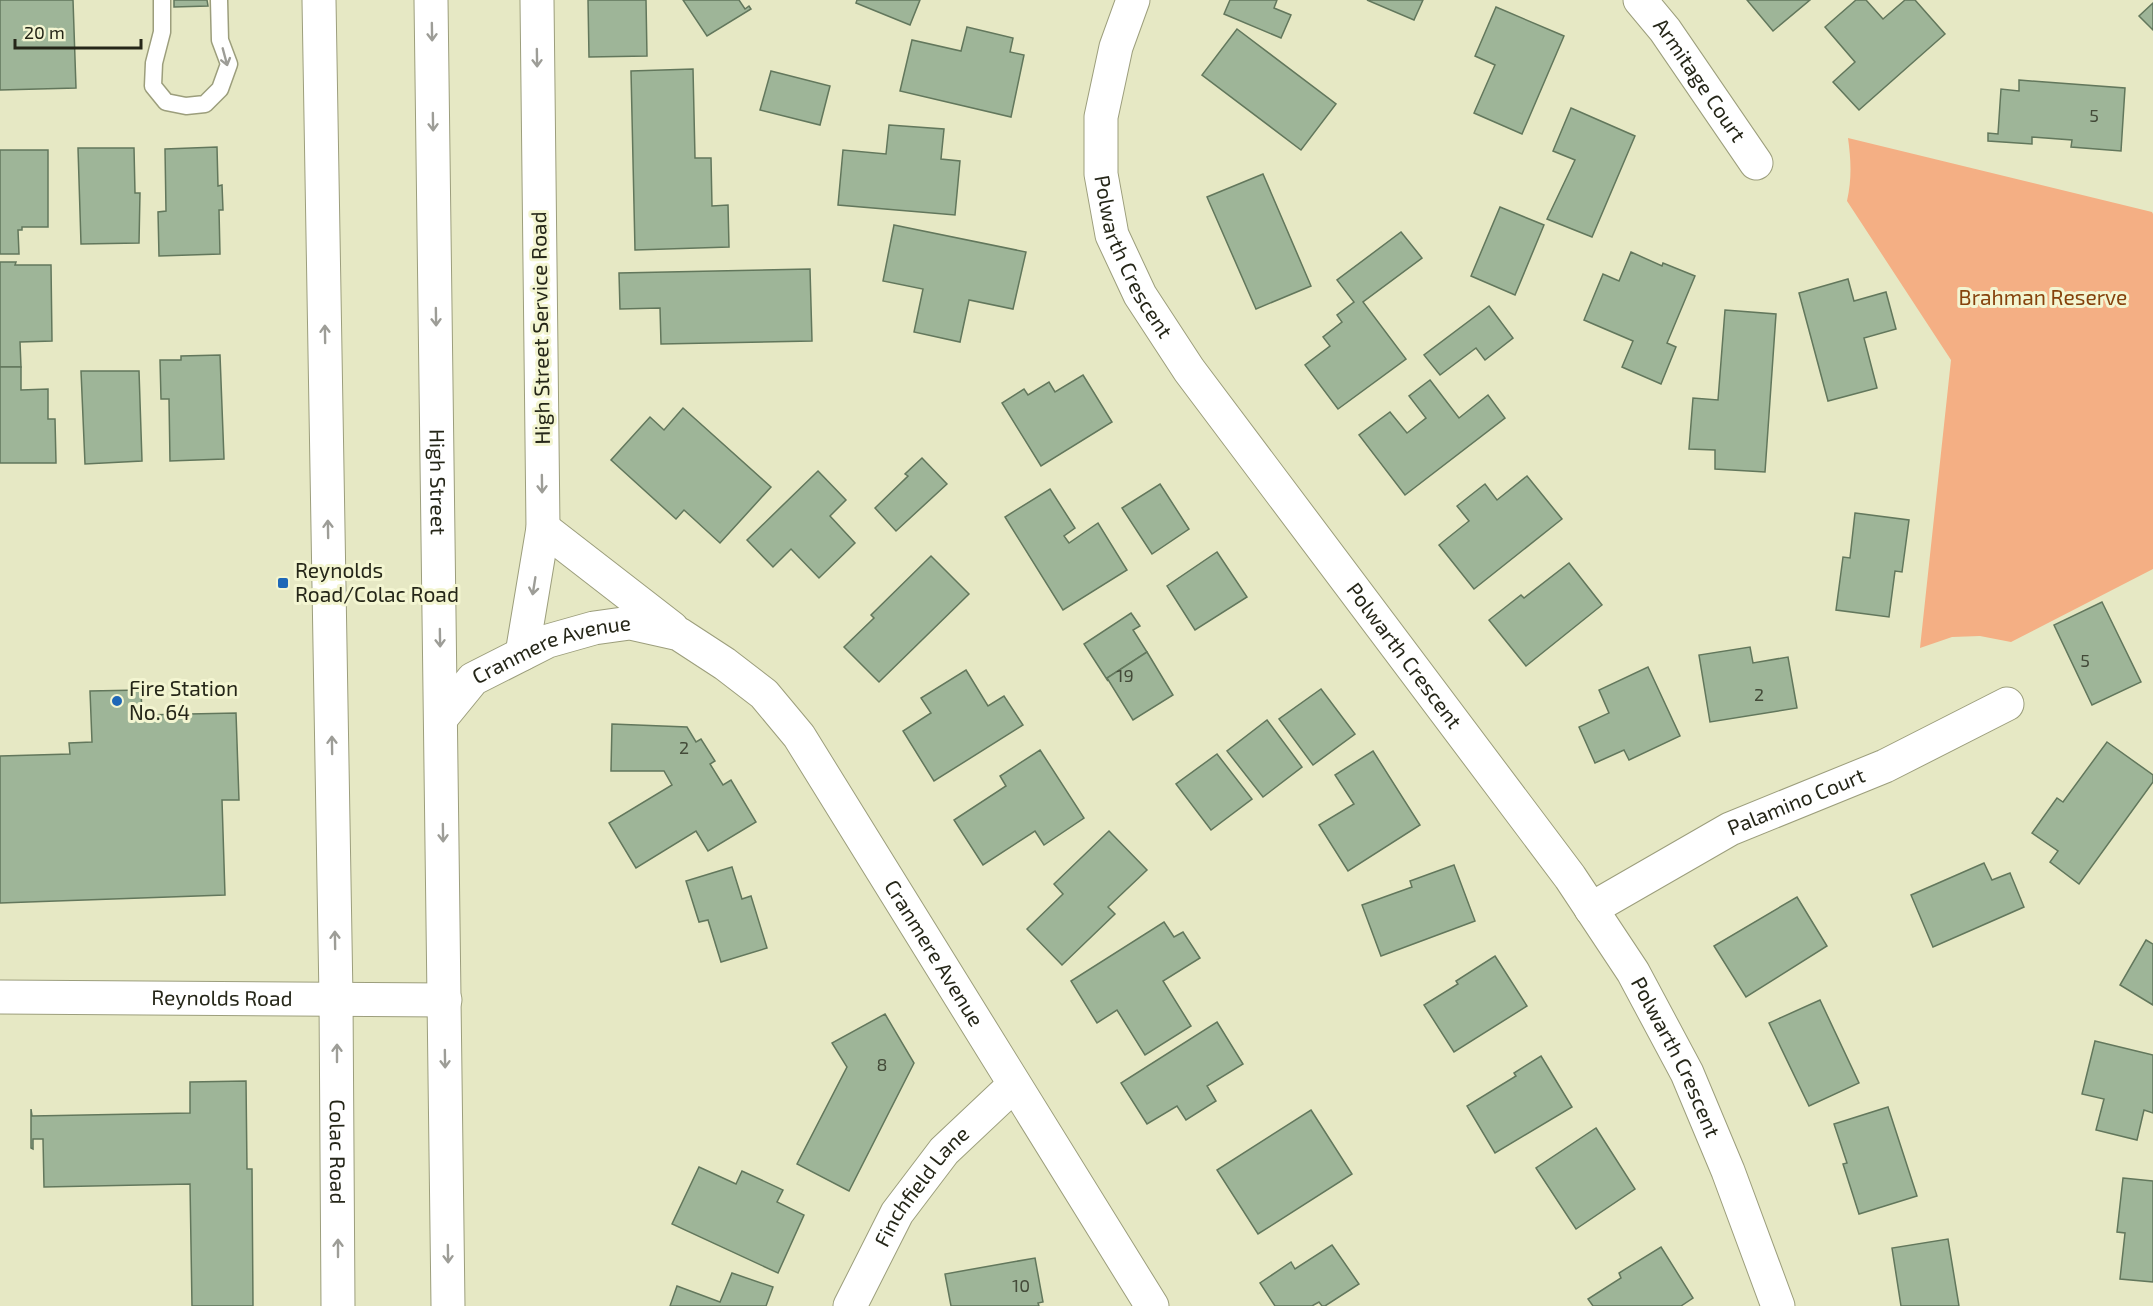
<svg xmlns="http://www.w3.org/2000/svg" width="2153" height="1306" font-family="'Exo 2',sans-serif">
	<style>
		.green { fill: #f4af84 }
		.building { fill: #9eb598; stroke: #62775c; stroke-width: 1.5 }
		.lines { fill: none; stroke-linecap: round; stroke-linejoin: round }
		.service-casing { stroke: #9c9e7c; stroke-width: 19 }
		.minor-casing { stroke: #9c9e7c; stroke-width: 35 }
		.tertiary-casing { stroke: #9c9e7c; stroke-width: 35 }
		.trunk-casing { stroke: #9c9e7c; stroke-width: 35 }
		.service { stroke: #fff; stroke-width: 16 }
		.minor { stroke: #fff; stroke-width: 33 }
		.tertiary { stroke: #fff; stroke-width: 33 }
		.trunk { stroke: #fff; stroke-width: 33 }
		.oneway { stroke: #9d9d97 }
		.poi-dot { fill: #1e67b7; stroke: #f3f5d1; stroke-width: 2 }
		.labels { text-anchor: middle; stroke-width: 6; stroke-linejoin: round; paint-order: stroke }
		.number-label { font-size: 18px; fill: #434a38 }
		.street-label { font-size: 21px; fill: #252618; stroke: #f3f5d1 }
		.park-label { font-size: 21px; fill: #85420c; stroke: #f3f5d1 }
		.poi-label { font-size: 21px; fill: #252618; stroke: #f3f5d1; text-anchor: start }
	</style>
	<rect width="100%" height="100%" fill="#e6e8c4"/>
	<path class="green" d="M 1848,138 L 2152,212 L 2153,214 L 2153,569 L 2011,642 L 1980,636 L 1952,637 L 1920,648 L 1951,360 L 1847,201 C 1852,178 1851,160 1848,138 Z"/>
	<g class="building">
		<path d="M 0,0 L 73,0 L 76,88 L 0,90 Z"/>
		<path d="M 174,0 L 207,0 L 208,6 L 174,7 Z"/>
		<path d="M 588,0 L 646,0 L 647,56 L 589,57 Z"/>
		<path d="M 683,0 L 739,0 L 745,9 L 749,6 L 751,9 L 707,36 Z"/>
		<path d="M 857,0 L 920,0 L 910,25 L 856,3 Z"/>
		<path d="M 1230,0 L 1277,0 L 1274,8 L 1291,15 L 1281,38 L 1224,14 Z"/>
		<path d="M 1367,0 L 1423,0 L 1414,20 Z"/>
		<path d="M 1747,0 L 1810,0 L 1773,31 Z"/>
		<path d="M 1856,0 L 1866,0 L 1883,19 L 1905,0 L 1915,0 L 1945,34 L 1859,110 L 1833,82 L 1855,62 L 1825,27 Z"/>
		<path d="M 2153,3 L 2153,30 L 2139,16 Z"/>
		<path d="M 1496,7 L 1564,36 L 1522,134 L 1474,113 L 1495,65 L 1475,56 Z"/>
		<path d="M 967,27 L 1013,38 L 1010,52 L 1024,55 L 1011,117 L 900,91 L 912,40 L 961,51 Z"/>
		<path d="M 1237,29 L 1336,104 L 1301,150 L 1202,75 Z"/>
		<path d="M 693,69 L 695,158 L 711,158 L 712,206 L 728,205 L 729,247 L 635,250 L 631,71 Z"/>
		<path d="M 771,71 L 830,86 L 820,125 L 760,110 Z"/>
		<path d="M 2019,80 L 2125,88 L 2121,151 L 2071,147 L 2072,140 L 2032,137 L 2032,144 L 1988,141 L 1988,133 L 1998,134 L 2001,89 L 2019,91 Z"/>
		<path d="M 1571,108 L 1635,136 L 1592,237 L 1547,219 L 1575,160 L 1553,151 Z"/>
		<path d="M 889,125 L 944,129 L 941,159 L 960,161 L 955,215 L 838,205 L 843,150 L 886,154 Z"/>
		<path d="M 217,147 L 218,186 L 222,185 L 223,210 L 219,210 L 220,254 L 159,256 L 158,212 L 166,211 L 165,149 Z"/>
		<path d="M 78,148 L 134,148 L 135,193 L 140,193 L 139,243 L 81,244 Z"/>
		<path d="M 0,150 L 48,150 L 48,227 L 22,227 L 22,230 L 18,230 L 19,254 L 0,254 Z"/>
		<path d="M 1263,174 L 1311,286 L 1256,309 L 1207,197 Z"/>
		<path d="M 1500,207 L 1544,225 L 1515,295 L 1471,276 Z"/>
		<path d="M 894,225 L 1026,252 L 1013,309 L 969,300 L 960,342 L 914,332 L 923,289 L 883,281 Z"/>
		<path d="M 1401,232 L 1422,258 L 1363,302 L 1406,359 L 1338,409 L 1305,365 L 1330,346 L 1323,337 L 1342,322 L 1337,315 L 1354,302 L 1337,280 Z"/>
		<path d="M 1631,252 L 1662,266 L 1663,263 L 1695,276 L 1667,343 L 1676,347 L 1661,384 L 1622,367 L 1633,341 L 1584,320 L 1603,274 L 1619,281 Z"/>
		<path d="M 0,262 L 16,262 L 15,265 L 51,265 L 52,341 L 20,342 L 21,367 L 0,367 Z"/>
		<path d="M 810,269 L 812,341 L 661,344 L 660,308 L 620,309 L 619,273 Z"/>
		<path d="M 1848,279 L 1854,301 L 1886,292 L 1896,329 L 1864,338 L 1877,388 L 1828,401 L 1799,293 Z"/>
		<path d="M 1489,306 L 1513,338 L 1485,360 L 1476,348 L 1440,375 L 1424,355 Z"/>
		<path d="M 1725,310 L 1776,314 L 1765,472 L 1715,469 L 1715,450 L 1689,449 L 1693,398 L 1718,400 Z"/>
		<path d="M 220,355 L 224,459 L 170,461 L 169,399 L 161,399 L 160,360 L 181,360 L 181,356 Z"/>
		<path d="M 0,367 L 21,367 L 21,390 L 48,389 L 48,419 L 55,419 L 56,463 L 0,463 Z"/>
		<path d="M 81,371 L 139,371 L 142,461 L 85,464 Z"/>
		<path d="M 1083,375 L 1112,422 L 1041,466 L 1002,403 L 1024,389 L 1028,395 L 1049,382 L 1055,392 Z"/>
		<path d="M 1430,380 L 1459,418 L 1488,395 L 1505,418 L 1405,495 L 1359,435 L 1390,412 L 1407,433 L 1426,418 L 1409,396 Z"/>
		<path d="M 683,408 L 771,487 L 720,543 L 684,510 L 676,519 L 611,460 L 650,417 L 664,430 Z"/>
		<path d="M 922,458 L 947,484 L 896,531 L 875,508 L 908,476 L 905,474 Z"/>
		<path d="M 818,471 L 846,500 L 830,516 L 855,543 L 819,578 L 791,549 L 773,567 L 747,540 Z"/>
		<path d="M 1527,476 L 1562,519 L 1474,589 L 1439,545 L 1469,521 L 1457,506 L 1485,484 L 1497,500 Z"/>
		<path d="M 1160,484 L 1189,529 L 1152,554 L 1122,508 Z"/>
		<path d="M 1050,489 L 1075,528 L 1064,536 L 1069,543 L 1098,523 L 1127,570 L 1063,610 L 1005,517 Z"/>
		<path d="M 1855,513 L 1909,520 L 1902,572 L 1895,571 L 1889,617 L 1836,610 L 1843,557 L 1850,558 Z"/>
		<path d="M 1217,552 L 1247,597 L 1195,630 L 1167,586 Z"/>
		<path d="M 931,556 L 969,594 L 879,682 L 844,647 L 874,618 L 871,615 Z"/>
		<path d="M 1569,563 L 1602,605 L 1526,666 L 1489,620 L 1521,595 L 1524,598 Z"/>
		<path d="M 2102,602 L 2141,682 L 2092,705 L 2054,625 Z"/>
		<path d="M 1131,613 L 1140,626 L 1133,630 L 1147,652 L 1107,678 L 1108,681 L 1084,644 Z"/>
		<path d="M 1750,647 L 1753,663 L 1788,657 L 1797,708 L 1710,722 L 1699,655 Z"/>
		<path d="M 1147,652 L 1173,695 L 1133,720 L 1107,678 Z"/>
		<path d="M 1648,667 L 1680,736 L 1629,760 L 1624,750 L 1595,763 L 1579,727 L 1609,713 L 1599,690 Z"/>
		<path d="M 966,670 L 988,706 L 1004,696 L 1023,725 L 934,781 L 903,731 L 931,713 L 921,698 Z"/>
		<path d="M 1321,689 L 1355,734 L 1313,765 L 1279,719 Z"/>
		<path d="M 141,690 L 142,715 L 236,713 L 239,800 L 222,800 L 225,895 L 0,903 L 0,756 L 70,754 L 69,743 L 92,742 L 90,691 Z"/>
		<path d="M 1267,720 L 1302,767 L 1263,797 L 1227,751 Z"/>
		<path d="M 612,724 L 687,727 L 696,742 L 701,739 L 715,761 L 710,764 L 723,785 L 731,780 L 756,822 L 708,851 L 696,831 L 636,868 L 609,823 L 672,785 L 664,771 L 611,771 Z"/>
		<path d="M 2107,742 L 2153,775 L 2153,782 L 2079,884 L 2050,862 L 2058,851 L 2032,833 L 2057,798 L 2063,802 Z"/>
		<path d="M 1040,750 L 1084,818 L 1044,845 L 1035,831 L 983,865 L 954,820 L 1006,786 L 1000,776 Z"/>
		<path d="M 1373,751 L 1420,825 L 1348,871 L 1319,825 L 1354,804 L 1335,775 Z"/>
		<path d="M 1217,754 L 1252,799 L 1211,830 L 1176,784 Z"/>
		<path d="M 1109,831 L 1147,870 L 1108,907 L 1115,914 L 1062,965 L 1027,929 L 1063,894 L 1054,884 Z"/>
		<path d="M 1984,863 L 1992,880 L 2010,873 L 2024,907 L 1933,947 L 1911,895 Z"/>
		<path d="M 1454,865 L 1475,921 L 1381,956 L 1362,905 L 1412,887 L 1410,881 Z"/>
		<path d="M 732,867 L 742,899 L 751,896 L 767,948 L 721,962 L 708,920 L 699,922 L 686,881 Z"/>
		<path d="M 1797,897 L 1827,946 L 1746,997 L 1714,946 Z"/>
		<path d="M 1164,922 L 1174,937 L 1183,932 L 1200,958 L 1163,981 L 1191,1026 L 1145,1055 L 1117,1010 L 1097,1023 L 1071,981 Z"/>
		<path d="M 2146,940 L 2153,944 L 2153,1005 L 2120,985 Z"/>
		<path d="M 1495,956 L 1527,1006 L 1454,1052 L 1424,1005 L 1458,984 L 1456,981 Z"/>
		<path d="M 1820,1000 L 1859,1083 L 1809,1106 L 1769,1023 Z"/>
		<path d="M 885,1014 L 914,1063 L 849,1191 L 797,1164 L 847,1067 L 832,1043 Z"/>
		<path d="M 1217,1022 L 1243,1064 L 1207,1086 L 1216,1101 L 1186,1120 L 1177,1106 L 1147,1124 L 1121,1083 Z"/>
		<path d="M 2095,1041 L 2153,1055 L 2153,1113 L 2144,1110 L 2137,1140 L 2096,1130 L 2104,1099 L 2082,1094 Z"/>
		<path d="M 1541,1056 L 1572,1107 L 1495,1153 L 1467,1106 L 1516,1076 L 1514,1073 Z"/>
		<path d="M 246,1081 L 247,1169 L 252,1169 L 253,1306 L 192,1306 L 190,1184 L 44,1187 L 43,1139 L 33,1139 L 33,1149 L 31,1148 L 31,1109 L 32,1116 L 190,1113 L 190,1082 Z"/>
		<path d="M 1888,1107 L 1917,1196 L 1859,1214 L 1843,1164 L 1847,1163 L 1834,1124 Z"/>
		<path d="M 1311,1110 L 1352,1174 L 1258,1234 L 1217,1170 Z"/>
		<path d="M 1596,1128 L 1635,1189 L 1576,1229 L 1536,1168 Z"/>
		<path d="M 699,1167 L 736,1184 L 742,1171 L 783,1190 L 777,1202 L 804,1215 L 778,1273 L 672,1224 Z"/>
		<path d="M 2123,1178 L 2153,1181 L 2153,1282 L 2120,1279 L 2125,1233 L 2117,1232 Z"/>
		<path d="M 1948,1239 L 1959,1306 L 1901,1306 L 1892,1248 Z"/>
		<path d="M 1332,1245 L 1359,1284 L 1325,1306 L 1322,1306 L 1319,1302 L 1312,1306 L 1275,1306 L 1260,1283 L 1291,1262 L 1295,1269 Z"/>
		<path d="M 1661,1247 L 1693,1298 L 1681,1306 L 1593,1306 L 1588,1299 L 1621,1278 L 1619,1273 Z"/>
		<path d="M 1035,1258 L 1043,1302 L 1038,1303 L 1039,1306 L 951,1306 L 945,1274 Z"/>
		<path d="M 732,1273 L 773,1287 L 766,1306 L 670,1306 L 677,1286 L 720,1302 Z"/>
	</g>
	<g class="lines">
		<g class="service-casing">
			<path id="service" d="M 162,0 L 162,32 L 154,63 L 153,86 L 166,102 L 186,106 L 205,104 L 220,89 L 229,64 L 220,40 L 219,0"/>
		</g>
		<g class="minor-casing">
			<g id="minor">
				<path id="s1" d="M 1133,0 L 1116,47 L 1101,117 L 1101,174 L 1112,235 L 1140,295 L 1189,370 L 1570,877 L 1633,972 L 1687,1073 L 1728,1171 L 1778,1306"/>
				<path id="s2" d="M 1640,0 L 1665,30 L 1756,163"/>
				<path d="M 543,528 L 672,628"/>
				<path d="M 522,654 L 543,528 L 537,0"/>
				<path id="s3" d="M 442,717 L 473,679 L 548,641 L 594,628 L 630,623 L 679,634 L 725,664 L 764,694 L 799,736 L 1152,1306"/>
				<path id="s4" d="M 1591,909 L 1730,829 L 1885,766 L 2007,704"/>
				<path id="s5" d="M 850,1306 L 897,1213 L 944,1151 L 1014,1085"/>
			</g>
		</g>
		<g class="tertiary-casing">
			<g id="tertiary">
				<path id="s6" d="M 0,997 L 445,1000"/>
			</g>
		</g>
		<g class="trunk-casing">
			<g id="trunk">
				<path id="s7" d="M 319,0 L 336,998 L 338,1306"/>
				<path id="s8" d="M 431,0 L 448,1306"/>
			</g>
		</g>
		<use href="#service" class="service"/>
		<use href="#minor" class="minor"/>
		<use href="#tertiary" class="tertiary"/>
		<use href="#trunk" class="trunk"/>
	</g>
	<defs><path id="oneway-shaft" d="M-6 0H5M1.5-3L5.5 0L1.5 3" fill="none" stroke-width="1.6" stroke-linecap="round" stroke-linejoin="round" transform="scale(1.5)"/></defs>
	<g class="oneway">
		<use href="#oneway-shaft" transform="translate(432 32) rotate(89)"/>
		<use href="#oneway-shaft" transform="translate(225 57) rotate(75)"/>
		<use href="#oneway-shaft" transform="translate(537 58) rotate(89)"/>
		<use href="#oneway-shaft" transform="translate(433 122) rotate(89)"/>
		<use href="#oneway-shaft" transform="translate(436 317) rotate(89)"/>
		<use href="#oneway-shaft" transform="translate(325 334) rotate(-91)"/>
		<use href="#oneway-shaft" transform="translate(542 484) rotate(89)"/>
		<use href="#oneway-shaft" transform="translate(328 529) rotate(-91)"/>
		<use href="#oneway-shaft" transform="translate(534 586) rotate(99)"/>
		<use href="#oneway-shaft" transform="translate(440 638) rotate(89)"/>
		<use href="#oneway-shaft" transform="translate(332 745) rotate(-91)"/>
		<use href="#oneway-shaft" transform="translate(443 833) rotate(89)"/>
		<use href="#oneway-shaft" transform="translate(335 940) rotate(-91)"/>
		<use href="#oneway-shaft" transform="translate(337 1053) rotate(-90)"/>
		<use href="#oneway-shaft" transform="translate(445 1059) rotate(89)"/>
		<use href="#oneway-shaft" transform="translate(338 1248) rotate(-90)"/>
		<use href="#oneway-shaft" transform="translate(448 1254) rotate(89)"/>
	</g>
	<g class="poi-dot">
		<rect x="277" y="577" width="12" height="12" rx="3"/>
		<circle cx="117" cy="701" r="6"/>
	</g>
	<g class="labels">
		<g class="number-label">
			<text x="2094" y="122">5</text>
			<text x="2085" y="667">5</text>
			<text x="1125" y="682">19</text>
			<text x="1759" y="701">2</text>
			<text x="684" y="754">2</text>
			<text x="882" y="1071">8</text>
			<text x="1021" y="1292">10</text>
		</g>
		<g class="street-label">
			<text dy="7" stroke="none"><textPath href="#s2" startOffset="100">Armitage Court</textPath></text>
			<text dy="7" stroke="none"><textPath href="#s1" startOffset="268">Polwarth Crescent</textPath></text>
			<text transform="translate(541 328) rotate(-91)" y="7">High Street Service Road</text>
			<text dy="7" stroke="none"><textPath href="#s8" startOffset="482">High Street</textPath></text>
			<text dy="7" stroke="none"><textPath href="#s3" startOffset="134">Cranmere Avenue</textPath></text>
			<text dy="7" stroke="none"><textPath href="#s1" startOffset="754">Polwarth Crescent</textPath></text>
			<text dy="7" stroke="none"><textPath href="#s4" startOffset="232">Palamino Court</textPath></text>
			<text dy="7" stroke="none"><textPath href="#s3" startOffset="682">Cranmere Avenue</textPath></text>
			<text dy="7" stroke="none"><textPath href="#s6" startOffset="222">Reynolds Road</textPath></text>
			<text dy="7" stroke="none"><textPath href="#s1" startOffset="1240">Polwarth Crescent</textPath></text>
			<text dy="7" stroke="none"><textPath href="#s7" startOffset="1152">Colac Road</textPath></text>
			<text dy="7" stroke="none"><textPath href="#s5" startOffset="140">Finchfield Lane</textPath></text>
		</g>
		<g class="park-label">
			<text x="2043" y="305">Brahman Reserve</text>
		</g>
		<g class="poi-label">
			<text x="295" y="578">Reynolds<tspan x="295" dy="24">Road/Colac Road</tspan></text>
			<text x="129" y="696">Fire Station<tspan x="129" dy="24">No. 64</tspan></text>
		</g>
	</g>
	<path d="M15 39v9h126v-9" fill="none" stroke="#252618" stroke-width="3"/>
	<text x="24" y="39" font-size="18" fill="#252618" stroke="#f3f5d1" stroke-width="4.5" paint-order="stroke">20 m</text>
</svg>
